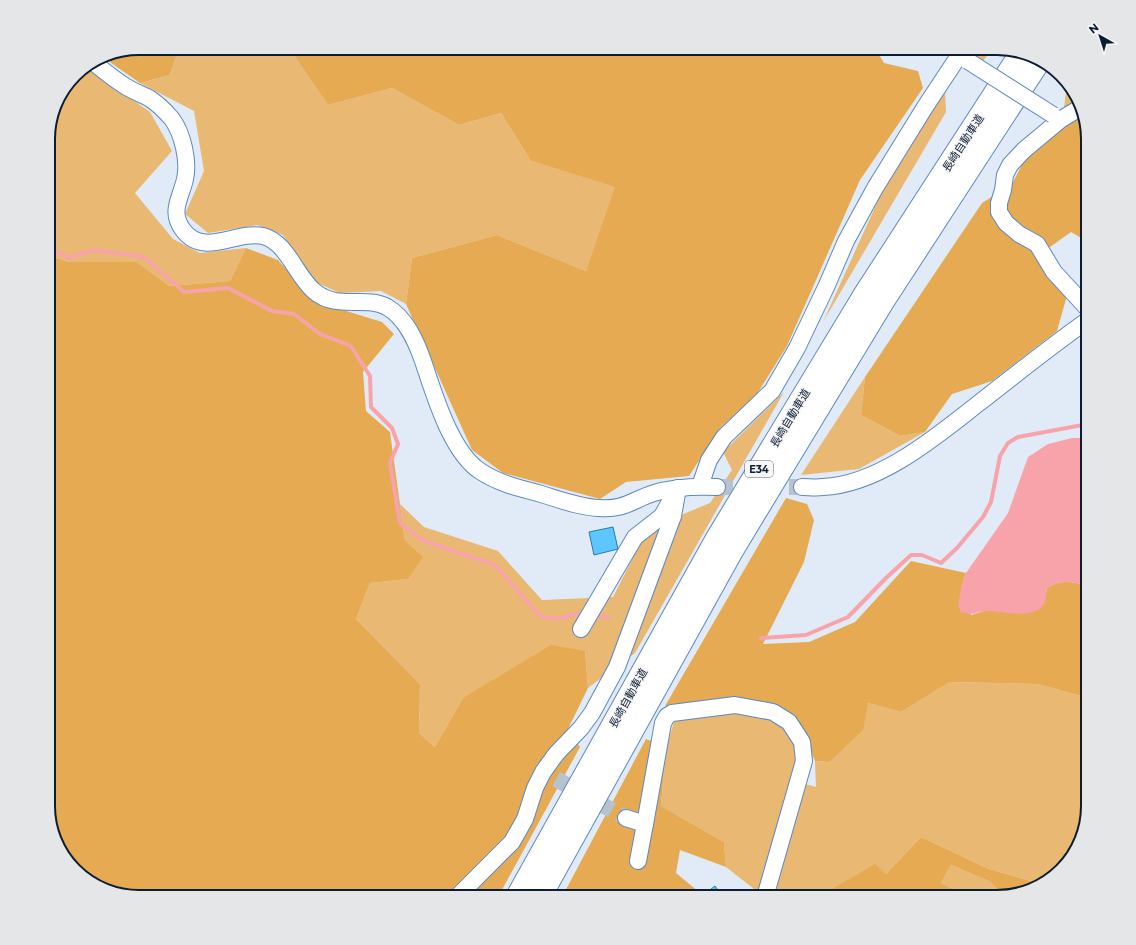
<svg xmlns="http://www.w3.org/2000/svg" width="1136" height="945" font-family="Montserrat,'Noto Sans JP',sans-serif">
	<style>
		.green { fill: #e9b872 }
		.forest { fill: #e5aa52 }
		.water { fill: #f8a3a9 }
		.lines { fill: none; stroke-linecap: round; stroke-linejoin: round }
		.stream { stroke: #f8a3a9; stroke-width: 4 }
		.building { fill: #5dc6ff; stroke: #287ba5 }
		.street-tunnel { stroke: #b6c2d0; stroke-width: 16; stroke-dasharray: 16 8; stroke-linecap: butt }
		.street-casing { stroke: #5b88c2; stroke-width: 18 }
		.highway-casing { stroke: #5b88c2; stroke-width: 24 }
		.street { stroke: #fff; stroke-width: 16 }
		.highway { stroke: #fff; stroke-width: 22 }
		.street-bridge-casing { stroke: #5b88c2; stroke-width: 18; stroke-linecap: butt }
		.street-bridge { stroke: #fff; stroke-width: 16 }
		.labels { text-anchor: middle; stroke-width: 3.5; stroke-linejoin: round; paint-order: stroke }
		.shield { fill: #f7f7f7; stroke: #525e6e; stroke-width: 1 }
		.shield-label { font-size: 10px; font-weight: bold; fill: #0b1d34 }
		.street-label { font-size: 11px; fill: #0b1d34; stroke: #f7f7f7 }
		.rim { fill: none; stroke: #0b1d34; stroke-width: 2 }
	</style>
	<rect width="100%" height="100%" fill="#e1ebf7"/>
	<g class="green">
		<path d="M 179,48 L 289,48 L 328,105 L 392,88 L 459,125 L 501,113 L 531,161 L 616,187 L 586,271 L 497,235 L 412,258 L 406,304 L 381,291 L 340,293 L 313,281 L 283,235 L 257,225 L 208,233 L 185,214 L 204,171 L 194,111 L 140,83 L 170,75 Z"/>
		<path d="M 970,48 L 992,48 L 982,63 L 968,50 Z"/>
		<path d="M 85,67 L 150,112 L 172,151 L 135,193 L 173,239 L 200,253 L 246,248 L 230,281 L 169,286 L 137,262 L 69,262 L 48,255 L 48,132 L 57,99 L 79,71 Z"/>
		<path d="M 1067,84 L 1081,104 L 1062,123 Z"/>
		<path d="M 945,90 L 946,112 L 823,322 L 881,194 Z"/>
		<path d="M 865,377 L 861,415 L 900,436 L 925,432 L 859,469 L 801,475 Z"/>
		<path d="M 784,392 L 635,653 L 588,688 L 585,651 L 463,698 L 435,747 L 419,733 L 420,684 L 356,619 L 370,583 L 408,579 L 405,541 L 400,504 L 424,527 L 498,551 L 542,600 L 613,597 L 642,540 L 681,515 L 710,503 L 732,470 L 723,452 Z"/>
		<path d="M 950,682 L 1038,684 L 1088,698 L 1088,807 L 1081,841 L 1065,866 L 1041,884 L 989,869 L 921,837 L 886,874 L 829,891 L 825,897 L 771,897 L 805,784 L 816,787 L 815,761 L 829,762 L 868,703 L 901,712 Z"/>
		<path d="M 741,712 L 779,723 L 795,742 L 797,763 L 759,893 L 726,867 L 724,842 L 661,806 L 666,747 L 675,719 Z"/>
		<path d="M 951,865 L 989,881 L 1004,896 L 997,897 L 970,897 L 941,883 Z"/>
	</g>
	<g class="forest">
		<path d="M 139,48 L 179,48 L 170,75 L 140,83 L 101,56 L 104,55 Z"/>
		<path d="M 289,48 L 875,48 L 884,63 L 918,71 L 923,88 L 860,180 L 787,346 L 757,394 L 721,427 L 689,476 L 626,482 L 600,499 L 503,473 L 472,450 L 406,304 L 412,258 L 497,235 L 586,271 L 615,187 L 531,161 L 501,113 L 459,125 L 392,88 L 328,105 Z"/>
		<path d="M 1083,113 L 1088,139 L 1088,242 L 1071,232 L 1036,257 L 1068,292 L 1057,331 L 992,381 L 952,394 L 925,432 L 900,436 L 861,415 L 865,377 L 982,203 L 1012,184 L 1026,157 L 1062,123 Z"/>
		<path d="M 246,248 L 278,260 L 314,301 L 382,322 L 394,334 L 363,372 L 366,411 L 390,432 L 405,541 L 423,557 L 408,579 L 370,583 L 356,619 L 420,684 L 419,733 L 435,747 L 463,698 L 551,645 L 585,651 L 588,688 L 568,729 L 580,747 L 498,897 L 138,897 L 104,890 L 79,874 L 57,846 L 48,812 L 48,255 L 69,262 L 137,262 L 169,286 L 230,281 Z"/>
		<path d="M 786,498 L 807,504 L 814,520 L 804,562 L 763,644 L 809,642 L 855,622 L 911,561 L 966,573 L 961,588 L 971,615 L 984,611 L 995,611 L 1044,604 L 1047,588 C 1060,579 1073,582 1088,585 L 1088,698 L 1038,684 L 950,682 L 901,712 L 868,703 L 863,730 L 829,762 L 815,761 L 796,717 L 744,699 L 665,706 Z"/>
		<path d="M 646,739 L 666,747 L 661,806 L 724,842 L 726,867 L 680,850 L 676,873 L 705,897 L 562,897 Z"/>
		<path d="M 921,837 L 989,869 L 1041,884 L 1032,890 L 1004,896 L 989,881 L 951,865 L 941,883 L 970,897 L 825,897 L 829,891 L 875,864 L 886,874 Z"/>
	</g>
	<path class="water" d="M 1072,438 L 1088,438 L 1088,585 C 1073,582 1060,579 1047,588 C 1046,593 1046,600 1044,604 C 1034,621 1001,610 985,611 C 974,612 975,616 961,612 L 958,606 L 961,588 L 966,573 L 1008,513 L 1028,457 L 1048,444 Z"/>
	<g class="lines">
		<g class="stream">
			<path d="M 48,247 L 69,258 L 94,250 L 144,257 L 184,292 L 228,288 L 272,311 L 294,314 L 320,334 L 351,346 L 370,376 L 371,407 L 392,428 L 398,444 L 390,463 L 400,523 L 424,541 L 495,565 L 540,616 L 556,619 L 580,613 L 586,614"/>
			<path d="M 593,615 L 609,618"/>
			<path d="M 761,638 L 806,635 L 848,617 L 886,578 L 911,555 L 922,555 L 941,563 L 957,548 L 983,517 L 991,502 L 1000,456 L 1008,443 L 1018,437 L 1088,424"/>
		</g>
	</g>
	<g class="building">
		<path d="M 613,527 L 618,549 L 594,555 L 589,532 Z"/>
		<path d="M 715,886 L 723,897 L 716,897 L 711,889 Z"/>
		<path d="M 736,891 L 741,897 L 729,897 Z"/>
	</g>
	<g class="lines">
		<g class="street-tunnel">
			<path d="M 717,487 L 802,487"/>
			<path d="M 556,779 L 626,818"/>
		</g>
		<g class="street-casing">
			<g id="street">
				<path d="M 93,62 C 103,70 114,79 125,86 C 133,91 141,94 149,98 C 157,103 166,112 172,119 C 183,134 189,162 185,179 C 181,198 169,211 183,230 C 204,258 236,230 263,236 C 287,242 296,276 314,291 C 337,311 365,295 387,307 C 406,318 416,341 423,361 C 434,394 451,452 480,471 C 498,483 518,488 538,493 C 558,499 578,507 599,508 C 625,510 632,500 654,493 C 674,487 696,486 717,487"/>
				<path d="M 1081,104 L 1078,109 L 1060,120 L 1024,150 L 1010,165 L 1005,175 L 1003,190 L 999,203 L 999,212 L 1006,223 L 1019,234 L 1037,244 L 1054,272 L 1088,309"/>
				<path d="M 700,486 L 709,460 L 724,437 L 772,391 L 797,348 L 827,285 L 846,241 L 875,188 L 925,107 L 964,48"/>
				<path d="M 802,487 C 809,487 816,488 823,487 C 879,485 937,436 979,403 C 1015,375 1051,346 1088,320"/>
				<path d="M 581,629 L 635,537 L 662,516 L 672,498"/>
				<path d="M 626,818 L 645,824 L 663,723 L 667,716 L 672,713 L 735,705 L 773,712 L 789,722 L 802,742 L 804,761 L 765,897"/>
				<path d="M 638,861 L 645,824"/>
				<path d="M 457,897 L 512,842 L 525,819 L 535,788 L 543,772 L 556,754 L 581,728 L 592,713 L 617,667 L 673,516 L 678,488"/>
			</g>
		</g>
		<g class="highway-casing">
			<g id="highway">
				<path d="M 517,897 L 716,540 L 865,294 L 1021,53"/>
				<path d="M 540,897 L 733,549 L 882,303 L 1040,60"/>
			</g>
		</g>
		<use href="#street" class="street"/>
		<use href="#highway" class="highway"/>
		<g class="street-bridge-casing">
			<path id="street-bridge" d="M 968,61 L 1053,115"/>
		</g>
		<use href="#street-bridge" class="street-bridge"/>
	</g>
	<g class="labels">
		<rect class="shield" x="745" y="461" width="28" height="16" rx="3"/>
		<g class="shield-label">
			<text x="759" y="473">E34</text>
		</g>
		<g class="street-label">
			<text transform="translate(963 143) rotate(-57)" y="4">長崎自動車道</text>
			<text transform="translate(790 418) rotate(-59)" y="4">長崎自動車道</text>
			<text transform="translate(628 698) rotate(-61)" y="4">長崎自動車道</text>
		</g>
	</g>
	<path d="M0 0H1136V945H0ZM139 55H997A84 84 0 0 1 1081 139V806A84 84 0 0 1 997 890H139A84 84 0 0 1 55 806V139A84 84 0 0 1 139 55Z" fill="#e4e6e7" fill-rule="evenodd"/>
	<path class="rim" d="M139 55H997A84 84 0 0 1 1081 139V806A84 84 0 0 1 997 890H139A84 84 0 0 1 55 806V139A84 84 0 0 1 139 55Z"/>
	<g transform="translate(1100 36) rotate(321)" stroke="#f7f7f7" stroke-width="3" paint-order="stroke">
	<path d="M0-3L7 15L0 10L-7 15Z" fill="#0b1d34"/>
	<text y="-6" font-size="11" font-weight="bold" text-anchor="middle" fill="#0b1d34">N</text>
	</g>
</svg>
